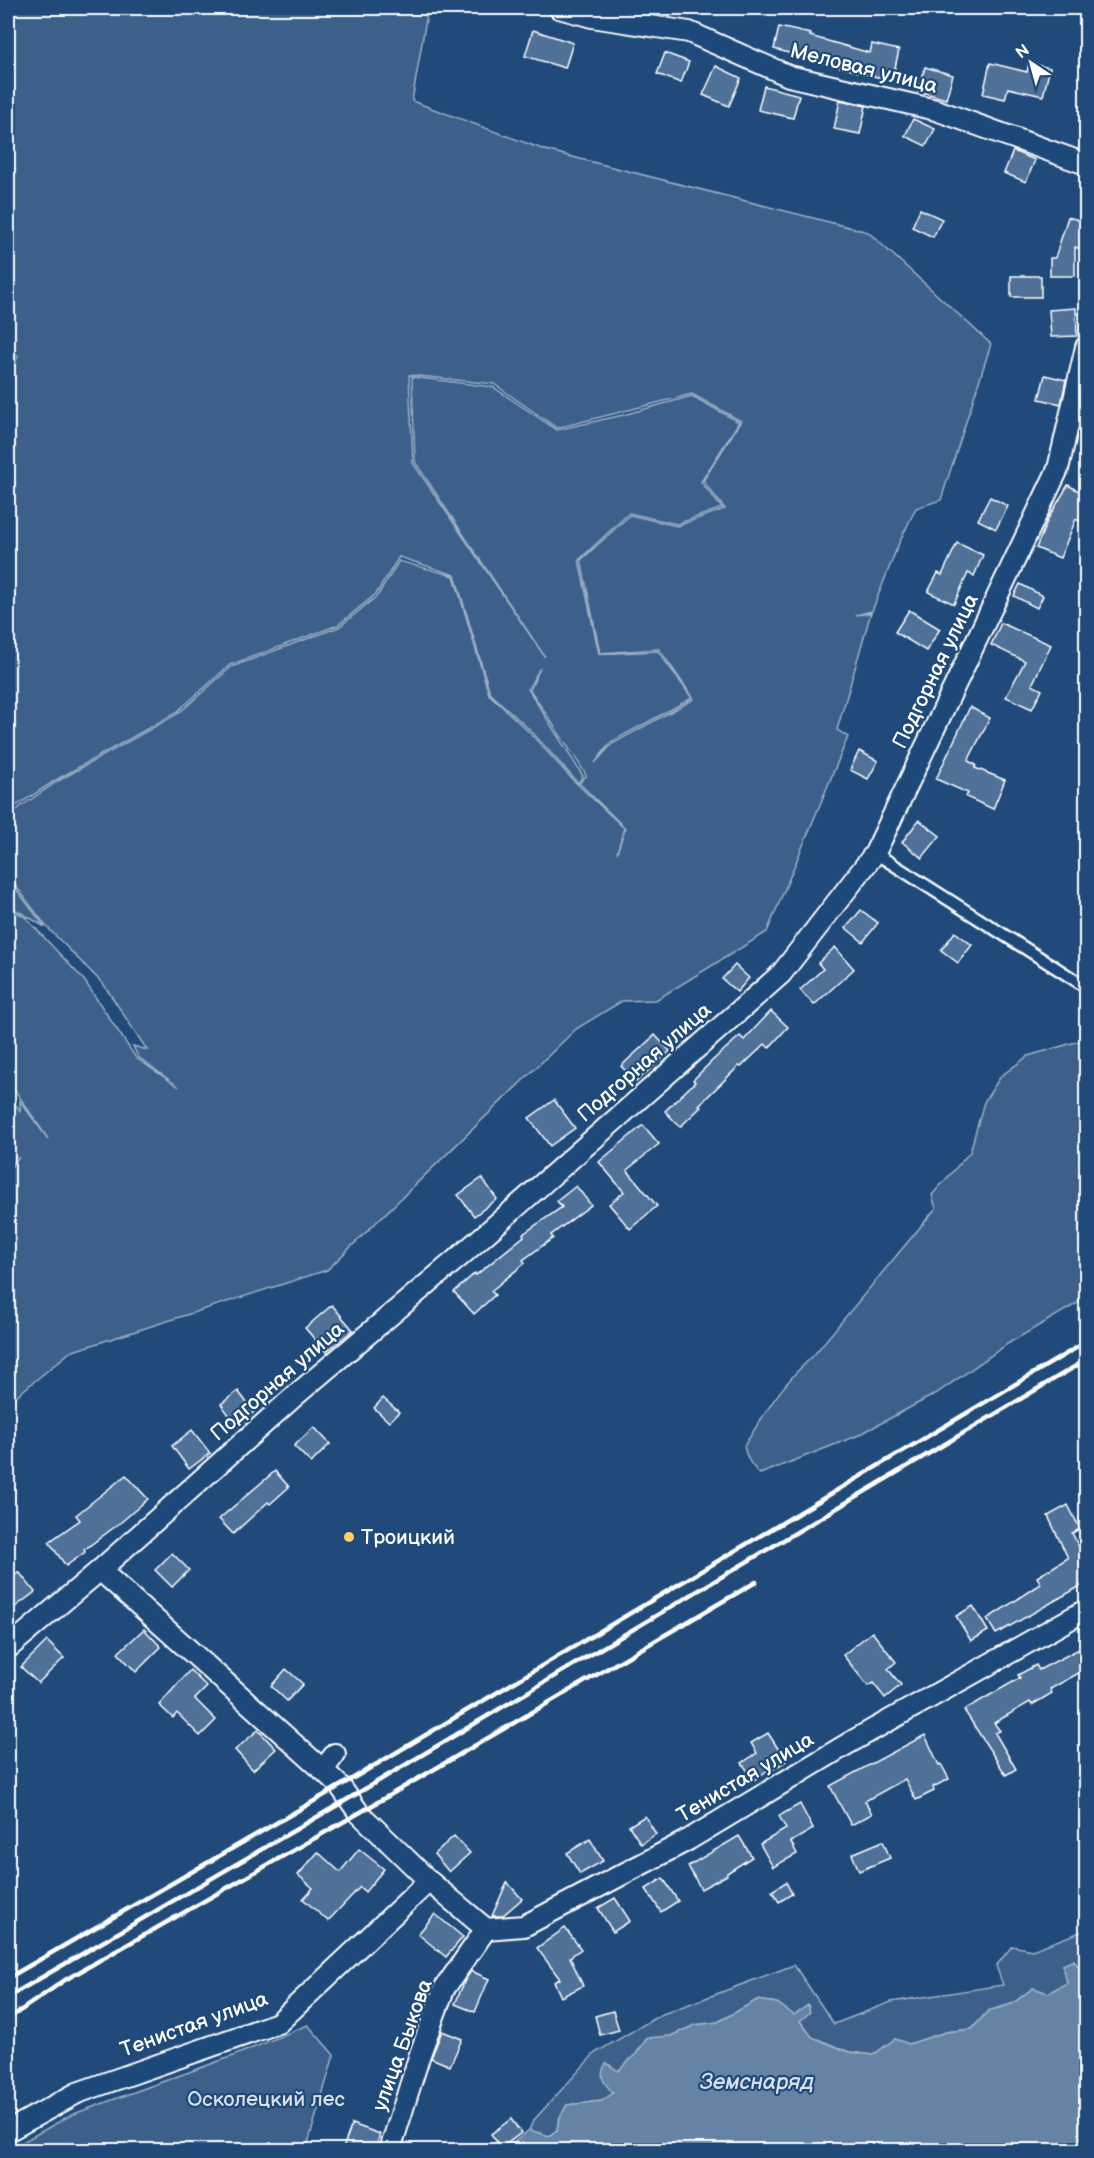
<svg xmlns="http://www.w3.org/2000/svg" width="1094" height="2158" font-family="'Balsamiq Sans',sans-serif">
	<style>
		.green { fill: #3c618b; stroke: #9eb0c5; stroke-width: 1.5; fill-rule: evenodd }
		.water { fill: #6583a4; stroke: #a3b5c8; stroke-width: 1.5 }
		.building { fill: #507197; stroke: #fff; stroke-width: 1.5 }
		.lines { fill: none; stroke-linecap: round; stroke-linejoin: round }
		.service-casing { stroke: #fff; stroke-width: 15 }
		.minor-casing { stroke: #fff; stroke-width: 24 }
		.service { stroke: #1f4a7a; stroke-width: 10 }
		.minor { stroke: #1f4a7a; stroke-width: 20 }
		.rail { stroke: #fff; stroke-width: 4.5 }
		.poi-dot { fill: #ffd166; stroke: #1f4a7a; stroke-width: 2 }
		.labels { text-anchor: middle; stroke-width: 4.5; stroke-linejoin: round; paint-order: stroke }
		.street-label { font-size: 21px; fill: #fff; stroke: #1f4a7a }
		.poi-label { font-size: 21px; fill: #fff; stroke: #1f4a7a; text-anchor: start }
		.park-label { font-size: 21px; fill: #d8dfe8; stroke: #1f4a7a }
		.water-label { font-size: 22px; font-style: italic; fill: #d8e0e8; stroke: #1f4a7a }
	</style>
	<rect width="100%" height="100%" fill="#1f4a7a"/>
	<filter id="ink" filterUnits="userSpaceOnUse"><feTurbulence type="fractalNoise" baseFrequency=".0167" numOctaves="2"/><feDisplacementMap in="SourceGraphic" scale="12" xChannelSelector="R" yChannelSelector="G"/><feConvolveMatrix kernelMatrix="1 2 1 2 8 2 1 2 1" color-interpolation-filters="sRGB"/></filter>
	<g filter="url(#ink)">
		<g class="green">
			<path d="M 8,8 L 428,8 L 412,101 L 545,150 L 868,232 L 991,344 L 941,500 L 916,508 L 899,543 L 872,611 L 856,615 L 871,613 L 837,730 L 848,737 L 767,932 L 656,1000 L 622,1001 L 576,1029 L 327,1270 L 70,1352 L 8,1403 L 8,1171 L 19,1157 L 8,1169 L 8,1093 L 20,1111 L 20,1101 L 48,1139 L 8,1080 L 8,907 L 25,917 L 84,980 L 136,1058 L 179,1087 L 138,1057 L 133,1046 L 147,1050 L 104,985 L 46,926 L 15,885 L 8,857 L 8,819 L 20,807 L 58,781 L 179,713 L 231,667 L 339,627 L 378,595 L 399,561 L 454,576 L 489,694 L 530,733 L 573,780 L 624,828 L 617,853 L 625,828 L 579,783 L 586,776 L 584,771 L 530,690 L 540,668 L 528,689 L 583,776 L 578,783 L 531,731 L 490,693 L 455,575 L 399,557 L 376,594 L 338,625 L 230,665 L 177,712 L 56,780 L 16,806 L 8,815 L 8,381 L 18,356 L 8,352 ZM 409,375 L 494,384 L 557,428 L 692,394 L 741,421 L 703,481 L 725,509 L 677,526 L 630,515 L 581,560 L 600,653 L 659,649 L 694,699 L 612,744 L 595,763 L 611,742 L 692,698 L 658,651 L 599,654 L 579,560 L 629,513 L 677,524 L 722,508 L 701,482 L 739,422 L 692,396 L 623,415 L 557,430 L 493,387 L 412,377 L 415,462 L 545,657 L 413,463 Z"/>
			<path d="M 8,870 L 12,884 L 45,927 L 8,905 Z"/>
			<path d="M 1086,1039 L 1086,1298 L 1009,1343 L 937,1393 L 859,1435 L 760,1474 C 751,1465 746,1458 744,1446 C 767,1410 781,1385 813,1356 L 936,1208 L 932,1195 L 970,1152 L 984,1102 L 1001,1076 L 1028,1056 Z"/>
			<path d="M 1086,1930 L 1086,1971 L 1063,1965 L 1068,1983 L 1048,1993 L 1033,1988 L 1012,2004 L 988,2011 L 972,2029 L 946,2032 L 909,2044 L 895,2039 L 873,2055 L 849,2052 L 812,2037 L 800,2021 L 777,2003 L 757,2000 L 718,2022 L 695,2025 L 671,2036 L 647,2039 L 636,2054 L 618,2071 L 607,2063 L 613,2093 L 603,2101 L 567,2105 L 559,2119 L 557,2130 L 549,2136 L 529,2130 L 533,2121 L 595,2053 L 660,2015 L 794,1965 L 834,2024 L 891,2002 L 1003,1985 L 996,1966 L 1012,1946 L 1032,1950 Z"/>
			<path d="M 308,2025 L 334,2055 L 306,2150 L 8,2150 L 71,2115 L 233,2056 Z"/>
		</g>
		<path class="water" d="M 1074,1960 L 1081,1971 L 1086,1971 L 1086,2150 L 510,2150 L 509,2146 L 529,2130 L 549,2136 L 557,2130 L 559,2119 L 567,2105 L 602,2101 L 613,2093 C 604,2083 598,2077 606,2063 L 618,2071 L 636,2054 L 647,2038 L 671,2036 L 695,2025 L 718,2022 L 757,2000 L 777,2003 L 794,2015 L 808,2005 L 810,2012 L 800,2021 L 812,2037 L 849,2052 L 873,2055 L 895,2039 L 909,2044 L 946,2032 L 972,2029 L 988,2011 L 1012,2004 L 1033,1988 L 1048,1993 L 1067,1983 L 1063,1965 Z"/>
		<g class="building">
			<path d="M 779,27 L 811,34 L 810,36 L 870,53 L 872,44 L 899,50 L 892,81 L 774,49 Z"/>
			<path d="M 533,30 L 573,43 L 565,68 L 525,56 Z"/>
			<path d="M 665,53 L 689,62 L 681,83 L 657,74 Z"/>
			<path d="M 990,63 L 1027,72 L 1029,63 L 1050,68 L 1043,96 L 1008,88 L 1005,99 L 983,94 Z"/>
			<path d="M 716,66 L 741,78 L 729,106 L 703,95 Z"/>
			<path d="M 925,67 L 953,75 L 946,99 L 918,91 Z"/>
			<path d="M 764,86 L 799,95 L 793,118 L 758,110 Z"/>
			<path d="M 840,100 L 866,106 L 860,134 L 834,129 Z"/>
			<path d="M 913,119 L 935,129 L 926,146 L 905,136 Z"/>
			<path d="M 1013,151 L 1035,160 L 1026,182 L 1004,173 Z"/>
			<path d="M 920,209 L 942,219 L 933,237 L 912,227 Z"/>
			<path d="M 1068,217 L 1086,222 L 1080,249 L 1075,247 L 1075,276 L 1050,276 L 1050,258 L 1055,258 Z"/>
			<rect x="1011" y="276" width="30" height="21"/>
			<path d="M 1076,308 L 1077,336 L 1051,337 L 1049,310 Z"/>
			<path d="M 1045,375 L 1066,380 L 1061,404 L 1039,399 Z"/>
			<path d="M 1068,485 L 1086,495 L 1086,513 L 1081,522 L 1076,519 L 1060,558 L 1036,548 L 1048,519 Z"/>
			<path d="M 990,497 L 1008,506 L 996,529 L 978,520 Z"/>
			<path d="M 957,543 L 983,555 L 974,576 L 968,573 L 954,604 L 928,592 L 938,573 L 942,575 Z"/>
			<path d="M 1020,584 L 1043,596 L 1037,608 L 1014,596 Z"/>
			<path d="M 909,610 L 940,629 L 926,651 L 895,632 Z"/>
			<path d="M 1001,623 L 1051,645 L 1032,685 L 1042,690 L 1032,709 L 1006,697 L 1025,661 L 991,645 Z"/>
			<path d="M 970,707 L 990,718 L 968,761 L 976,765 L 975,768 L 1005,780 L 993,809 L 966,797 L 968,793 L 936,779 Z"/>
			<path d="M 859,751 L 878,761 L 868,779 L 850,770 Z"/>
			<path d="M 919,820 L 940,836 L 922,858 L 902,842 Z"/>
			<path d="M 861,910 L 878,923 L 863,942 L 846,928 Z"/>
			<path d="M 955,932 L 972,945 L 958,963 L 941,950 Z"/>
			<path d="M 835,947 L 854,969 L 814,1005 L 800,990 L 823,969 L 818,963 Z"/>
			<path d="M 735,965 L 749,978 L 737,992 L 722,979 Z"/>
			<path d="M 771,1011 L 788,1027 L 769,1048 L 765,1044 L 741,1067 L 739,1066 L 699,1105 L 701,1107 L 680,1127 L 665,1111 L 695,1082 L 693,1080 L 713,1060 L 740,1036 L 744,1040 Z"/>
			<path d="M 655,1035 L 670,1051 L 636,1082 L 621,1066 Z"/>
			<path d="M 554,1100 L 575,1128 L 550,1146 L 529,1118 Z"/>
			<path d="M 643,1125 L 659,1144 L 627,1170 L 657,1206 L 630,1229 L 609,1204 L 624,1192 L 599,1162 Z"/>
			<path d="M 482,1178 L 497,1199 L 474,1216 L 458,1195 Z"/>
			<path d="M 576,1186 L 591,1205 L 551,1235 L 553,1238 L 523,1260 L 525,1263 L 491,1291 L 495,1295 L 474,1314 L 454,1292 L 475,1273 L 476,1275 L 524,1236 L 523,1234 L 562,1207 L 557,1201 Z"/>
			<path d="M 332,1305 L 353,1330 L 326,1352 L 305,1328 Z"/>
			<path d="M 238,1391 L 254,1412 L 237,1426 L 221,1404 Z"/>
			<path d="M 383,1398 L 399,1412 L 389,1422 L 374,1408 Z"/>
			<path d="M 314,1427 L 330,1444 L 311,1463 L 294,1446 Z"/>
			<path d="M 192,1430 L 210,1453 L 189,1469 L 172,1446 Z"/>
			<path d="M 275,1471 L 289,1487 L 270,1504 L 268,1502 L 233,1534 L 219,1519 Z"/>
			<path d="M 126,1475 L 148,1499 L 120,1523 L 84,1550 L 85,1552 L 66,1566 L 49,1542 L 80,1520 L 76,1515 Z"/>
			<path d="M 1068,1505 L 1080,1529 L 1072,1533 L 1086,1560 L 1086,1583 L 996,1634 L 987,1619 L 1041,1584 L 1037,1577 L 1068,1558 L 1048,1516 Z"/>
			<path d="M 172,1553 L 189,1570 L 172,1587 L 155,1570 Z"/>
			<path d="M 19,1572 L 35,1592 L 15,1607 L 8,1598 L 8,1581 Z"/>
			<path d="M 973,1606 L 988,1631 L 971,1641 L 956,1616 Z"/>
			<path d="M 144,1629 L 161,1647 L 136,1672 L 118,1653 Z"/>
			<path d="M 872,1632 L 896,1662 L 888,1669 L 901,1685 L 885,1698 L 873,1683 L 868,1686 L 843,1655 Z"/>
			<path d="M 47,1641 L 64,1658 L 38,1683 L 21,1667 Z"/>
			<path d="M 1081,1648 L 1086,1658 L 1086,1669 L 1050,1689 L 1052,1693 L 1032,1705 L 1030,1702 L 994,1723 L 1000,1731 L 995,1733 L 1016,1769 L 1006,1775 L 964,1710 L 1020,1678 L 1018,1675 L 1036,1665 L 1039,1670 Z"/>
			<path d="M 286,1669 L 303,1684 L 287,1701 L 271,1686 Z"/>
			<path d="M 190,1670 L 207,1687 L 195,1699 L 216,1720 L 200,1736 L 177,1713 L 173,1718 L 159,1705 Z"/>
			<path d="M 258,1730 L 276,1749 L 253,1770 L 235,1750 Z"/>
			<path d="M 768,1733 L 786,1761 L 769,1772 L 768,1770 L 754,1780 L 742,1763 L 757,1753 L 751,1743 Z"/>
			<path d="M 925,1735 L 939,1765 L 941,1764 L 949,1779 L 933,1787 L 934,1791 L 916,1800 L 905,1779 L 865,1801 L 872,1814 L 851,1825 L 830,1786 Z"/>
			<path d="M 800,1804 L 813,1829 L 791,1842 L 797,1854 L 773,1867 L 760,1844 L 786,1829 L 779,1816 Z"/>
			<path d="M 645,1816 L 656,1834 L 641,1844 L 629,1826 Z"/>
			<path d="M 454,1836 L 470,1853 L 449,1872 L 434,1854 Z"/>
			<path d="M 739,1836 L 752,1857 L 727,1873 L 727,1875 L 701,1889 L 688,1866 Z"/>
			<path d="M 590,1839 L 603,1861 L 580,1874 L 567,1853 Z"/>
			<path d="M 883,1841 L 890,1858 L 859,1871 L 852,1854 Z"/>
			<path d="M 359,1849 L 384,1869 L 365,1892 L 360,1887 L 328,1921 L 303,1899 L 313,1888 L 298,1875 L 318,1852 L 340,1872 Z"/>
			<path d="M 663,1878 L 678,1901 L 661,1912 L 646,1889 Z"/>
			<path d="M 507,1882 L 522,1899 L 502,1916 L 492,1916 Z"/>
			<path d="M 786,1882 L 792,1894 L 779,1902 L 772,1891 Z"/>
			<path d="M 615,1898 L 630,1921 L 613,1932 L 598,1908 Z"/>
			<path d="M 435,1914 L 463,1937 L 446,1957 L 418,1934 Z"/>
			<path d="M 565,1928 L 581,1949 L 570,1957 L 583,1986 L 561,1997 L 554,1982 L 560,1979 L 537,1948 Z"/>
			<path d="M 471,1971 L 489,1979 L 475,2012 L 455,2004 L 465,1980 Z"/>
			<path d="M 613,2011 L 619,2030 L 600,2035 L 595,2016 Z"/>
			<path d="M 442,2031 L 462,2039 L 450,2066 L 431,2058 Z"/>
			<path d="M 511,2119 L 521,2133 L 501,2148 L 491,2134 Z"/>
			<path d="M 352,2124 L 380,2134 L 375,2151 L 342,2151 Z"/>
		</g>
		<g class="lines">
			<g class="service-casing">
				<path id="service" d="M 875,853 L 1086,987"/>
			</g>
			<g class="minor-casing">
				<g id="minor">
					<path d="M 559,8 L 592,17 L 689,32 L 789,76 L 936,110 L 1086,164"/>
					<path d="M 100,1570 L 323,1770 L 340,1786 L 359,1813 L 429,1881 L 486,1929 L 524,1926 L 688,1840 L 849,1743 L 1086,1610"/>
					<path d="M 8,1648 L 100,1570 L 297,1394 L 465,1252 L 781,974 L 875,853 L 1058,469 L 1086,347"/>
					<path d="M 323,1770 L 335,1754"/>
					<path d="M 8,2131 L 77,2093 L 278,2023 L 429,1881"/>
					<path d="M 390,2150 L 420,2054 L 444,1989 L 486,1929"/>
				</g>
			</g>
			<use href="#service" class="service"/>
			<use href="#minor" class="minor"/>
			<g class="rail">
				<path d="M 8,1978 L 340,1786 L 1086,1342"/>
				<path d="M 8,1997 L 348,1799 L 1086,1360"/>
				<path d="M 8,2019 L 65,1980 L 359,1813 L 756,1582"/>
			</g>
		</g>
	</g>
	<circle class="poi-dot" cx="349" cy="1537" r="6"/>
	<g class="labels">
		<g class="street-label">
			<text transform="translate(864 68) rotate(14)" y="7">Меловая улица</text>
			<text transform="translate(935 671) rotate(-64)" y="7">Подгорная улица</text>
			<text transform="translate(644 1062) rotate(-41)" y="7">Подгорная улица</text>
			<text transform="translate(277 1381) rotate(-41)" y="7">Подгорная улица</text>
			<text transform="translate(745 1777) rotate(-31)" y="7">Тенистая улица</text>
			<text transform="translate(194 2024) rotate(-20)" y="7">Тенистая улица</text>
			<text transform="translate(402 2045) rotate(-70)" y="7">улица Быкова</text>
		</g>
		<g class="poi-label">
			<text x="361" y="1544">Троицкий</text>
		</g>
		<g class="park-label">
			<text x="266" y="2106">Осколецкий лес</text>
		</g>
		<g class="water-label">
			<text x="757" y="2089">Земснаряд</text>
		</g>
	</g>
	<rect width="1094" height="2158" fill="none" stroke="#1f4a7a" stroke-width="30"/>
	<rect x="15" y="15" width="1064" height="2128" fill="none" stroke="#fff" stroke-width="2" filter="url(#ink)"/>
	<g transform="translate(1031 63) rotate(324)" stroke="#1f4a7a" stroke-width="4.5" paint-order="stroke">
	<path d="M0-4.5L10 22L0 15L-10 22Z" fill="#ffffff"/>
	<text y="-9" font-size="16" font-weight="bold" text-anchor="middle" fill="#ffffff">N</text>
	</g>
</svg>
